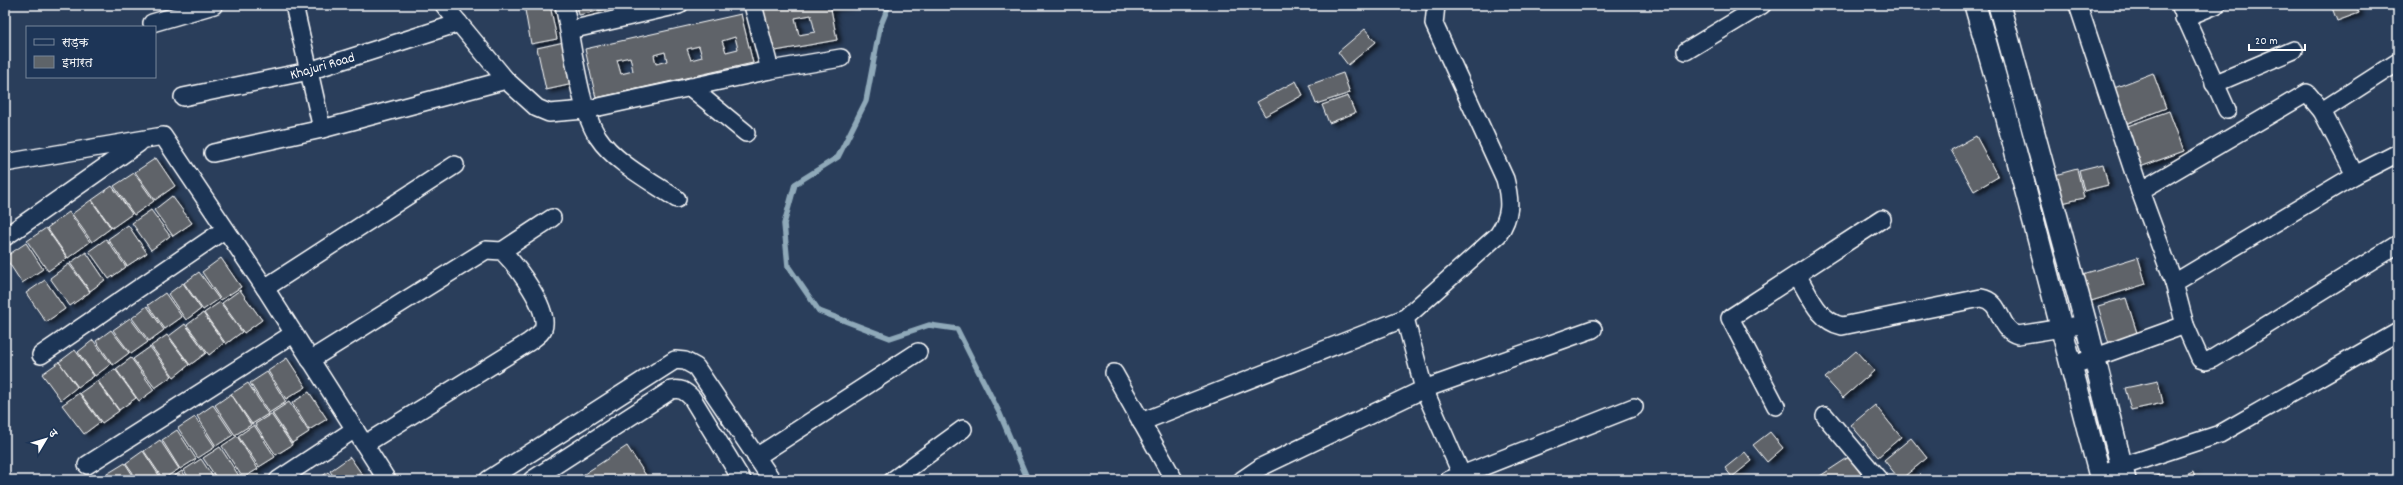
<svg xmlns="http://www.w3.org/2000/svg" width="2403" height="485" font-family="Dekko,'Playpen Sans Deva',sans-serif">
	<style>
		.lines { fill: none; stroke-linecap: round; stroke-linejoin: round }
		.stream { stroke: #8fa9b9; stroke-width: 5.5 }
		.building { fill: #5e6469; stroke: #fff; fill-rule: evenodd; filter: url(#shadow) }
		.minor-casing { stroke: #fff; stroke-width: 20 }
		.tertiary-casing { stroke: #fff; stroke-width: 24 }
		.minor { stroke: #1d3557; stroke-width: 17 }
		.tertiary { stroke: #1d3557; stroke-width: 21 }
		.labels { text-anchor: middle; stroke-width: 3; stroke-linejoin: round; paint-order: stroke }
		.street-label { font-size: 14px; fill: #fff; stroke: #1d3557 }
	</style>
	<defs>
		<filter id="shadow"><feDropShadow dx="4.5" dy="2.5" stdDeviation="2" flood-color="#0009"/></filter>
	</defs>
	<rect width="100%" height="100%" fill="#2a3e5b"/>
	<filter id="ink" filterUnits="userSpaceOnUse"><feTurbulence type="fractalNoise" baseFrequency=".025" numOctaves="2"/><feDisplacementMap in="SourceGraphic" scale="8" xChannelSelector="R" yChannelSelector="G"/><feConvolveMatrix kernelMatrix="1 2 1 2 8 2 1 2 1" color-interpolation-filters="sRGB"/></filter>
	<g filter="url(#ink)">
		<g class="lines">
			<path class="stream" d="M 889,5 L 880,27 L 866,101 L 838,157 L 795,184 L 784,224 L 788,266 L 819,311 L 890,338 L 929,325 L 957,329 L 1000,414 L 1028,480"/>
		</g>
		<g class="building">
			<path d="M 550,5 L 557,39 L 531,44 L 525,10 Z"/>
			<path d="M 577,5 L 625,5 L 579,15 Z"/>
			<path d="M 762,5 L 852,5 L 831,9 L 837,40 L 770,52 ZM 811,15 L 815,32 L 799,35 L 795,18 Z"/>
			<path d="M 2331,5 L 2356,5 L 2359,13 L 2337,21 Z"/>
			<path d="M 741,14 L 753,63 L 596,98 L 585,49 ZM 735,37 L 738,49 L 726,52 L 722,41 ZM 699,46 L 702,57 L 691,60 L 687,49 ZM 665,52 L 667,61 L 656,64 L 654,55 ZM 630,57 L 633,71 L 621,74 L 617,60 Z"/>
			<path d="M 1365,29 L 1376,42 L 1348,65 L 1338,52 Z"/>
			<path d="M 564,42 L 573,84 L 546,90 L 537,48 Z"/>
			<path d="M 1343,73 L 1350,93 L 1316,104 L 1309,85 Z"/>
			<path d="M 2153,73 L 2166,108 L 2123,125 L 2109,90 Z"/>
			<path d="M 1296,81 L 1303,95 L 1265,116 L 1257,102 Z"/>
			<path d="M 1348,96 L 1355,113 L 1329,123 L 1322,105 Z"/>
			<path d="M 2169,111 L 2184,151 L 2140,167 L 2125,127 Z"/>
			<path d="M 1976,136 L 1998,177 L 1974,191 L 1951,150 Z"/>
			<path d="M 156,158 L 175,186 L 155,200 L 135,172 Z"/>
			<path d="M 2103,164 L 2108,185 L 2084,191 L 2079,170 Z"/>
			<path d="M 2077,169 L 2084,198 L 2062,203 L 2055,175 Z"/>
			<path d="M 134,173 L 154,201 L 134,215 L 114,186 Z"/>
			<path d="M 112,186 L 132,214 L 112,228 L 92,200 Z"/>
			<path d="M 172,196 L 192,223 L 173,236 L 154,210 Z"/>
			<path d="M 91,200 L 111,228 L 92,242 L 72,214 Z"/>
			<path d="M 151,210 L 170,236 L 151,250 L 132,223 Z"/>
			<path d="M 69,212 L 90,242 L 68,258 L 47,228 Z"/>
			<path d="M 128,225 L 147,253 L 127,266 L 108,239 Z"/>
			<path d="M 46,228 L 67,258 L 48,271 L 27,241 Z"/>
			<path d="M 106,239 L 126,267 L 109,279 L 89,251 Z"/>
			<path d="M 26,243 L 43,269 L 22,283 L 5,257 Z"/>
			<path d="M 86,252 L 105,280 L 90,291 L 70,263 Z"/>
			<path d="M 2138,257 L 2146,284 L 2088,302 L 2080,275 Z"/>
			<path d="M 221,258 L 241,287 L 221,300 L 202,272 Z"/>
			<path d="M 69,264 L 90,292 L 70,306 L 50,278 Z"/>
			<path d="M 199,272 L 219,299 L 203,310 L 184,283 Z"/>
			<path d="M 45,280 L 65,309 L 46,322 L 26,293 Z"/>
			<path d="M 183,283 L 201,309 L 186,320 L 168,294 Z"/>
			<path d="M 240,290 L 262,320 L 244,333 L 222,303 Z"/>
			<path d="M 165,293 L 182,317 L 165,329 L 148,305 Z"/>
			<path d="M 2126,298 L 2138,336 L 2109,344 L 2098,306 Z"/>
			<path d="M 220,302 L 242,332 L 226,344 L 204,313 Z"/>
			<path d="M 147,306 L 164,330 L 149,341 L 132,318 Z"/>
			<path d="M 203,313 L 224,343 L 209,355 L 187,325 Z"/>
			<path d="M 130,318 L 148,342 L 131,354 L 113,330 Z"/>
			<path d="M 185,324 L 206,353 L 190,365 L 169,336 Z"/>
			<path d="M 111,330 L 129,353 L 113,365 L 96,341 Z"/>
			<path d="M 167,335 L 189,365 L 174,377 L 151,346 Z"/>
			<path d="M 93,340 L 111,364 L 95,376 L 78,352 Z"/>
			<path d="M 150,347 L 172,376 L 155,388 L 133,359 Z"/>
			<path d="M 75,350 L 94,376 L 78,387 L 59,362 Z"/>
			<path d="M 1856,351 L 1874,371 L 1843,398 L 1825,378 Z"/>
			<path d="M 131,358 L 154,390 L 139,401 L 116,369 Z"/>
			<path d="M 287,358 L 306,387 L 286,399 L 268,371 Z"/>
			<path d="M 59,362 L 77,387 L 61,400 L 42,374 Z"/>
			<path d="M 115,369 L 136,398 L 119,410 L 98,381 Z"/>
			<path d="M 267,372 L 286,402 L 269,413 L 250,383 Z"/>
			<path d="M 97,381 L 119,411 L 102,423 L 80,393 Z"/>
			<path d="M 2158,381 L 2163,403 L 2131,410 L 2125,388 Z"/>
			<path d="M 248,383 L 268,414 L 252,424 L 231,394 Z"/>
			<path d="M 309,392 L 327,419 L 309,430 L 292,403 Z"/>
			<path d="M 79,393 L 100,422 L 84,434 L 62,405 Z"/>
			<path d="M 231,394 L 251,425 L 235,435 L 215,405 Z"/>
			<path d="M 289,402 L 309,432 L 292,443 L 272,413 Z"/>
			<path d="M 213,405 L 233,435 L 216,446 L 197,416 Z"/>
			<path d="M 1875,405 L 1901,437 L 1878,457 L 1851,425 Z"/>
			<path d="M 271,414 L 292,445 L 276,455 L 255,424 Z"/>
			<path d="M 195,417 L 215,447 L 198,458 L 178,428 Z"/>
			<path d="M 254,425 L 275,457 L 259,467 L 238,436 Z"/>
			<path d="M 177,430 L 196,459 L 180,469 L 162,440 Z"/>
			<path d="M 1770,432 L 1783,448 L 1767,462 L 1753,445 Z"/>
			<path d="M 237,436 L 258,469 L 243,478 L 222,446 Z"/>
			<path d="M 1911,438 L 1927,458 L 1900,480 L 1884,460 Z"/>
			<path d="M 160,440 L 179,469 L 163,479 L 144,451 Z"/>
			<path d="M 627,446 L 649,480 L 575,480 Z"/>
			<path d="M 220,447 L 241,479 L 240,480 L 218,480 L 203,458 Z"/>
			<path d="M 143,451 L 162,480 L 138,480 L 126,463 Z"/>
			<path d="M 1745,452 L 1752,461 L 1732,477 L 1725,468 Z"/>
			<path d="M 350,457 L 366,480 L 336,480 L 330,471 Z"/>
			<path d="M 1849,457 L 1863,477 L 1858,480 L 1818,480 L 1817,478 Z"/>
			<path d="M 201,459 L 215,480 L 190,480 L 184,470 Z"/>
			<path d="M 125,463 L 136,480 L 111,480 L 107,474 Z"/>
			<path d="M 182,471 L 188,480 L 168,480 Z"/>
			<path d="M 328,472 L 334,480 L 317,480 Z"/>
			<path d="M 2193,472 L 2196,480 L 2180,480 L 2179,478 Z"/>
			<path d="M 2162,474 L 2164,480 L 2147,480 Z"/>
		</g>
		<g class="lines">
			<g class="minor-casing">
				<g id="minor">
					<path d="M 294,5 L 322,129"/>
					<path d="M 444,5 L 506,80 L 537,108 L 549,113 L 585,110 L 770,70 L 841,58"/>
					<path d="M 564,5 C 572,40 579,110 598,137 C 614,162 652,182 677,199"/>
					<path d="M 753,5 L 770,70"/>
					<path d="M 2078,5 L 2140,191 L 2174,283 L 2185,325 L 2200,359 L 2206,361 L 2212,359 L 2398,244"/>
					<path d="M 2180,5 L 2227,110"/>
					<path d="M 2184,18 L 2216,5"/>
					<path d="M 152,23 L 214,5"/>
					<path d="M 570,30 L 679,5"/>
					<path d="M 1686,51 L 1762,5"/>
					<path d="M 2214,84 L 2294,50"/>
					<path d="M 690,87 L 746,133"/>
					<path d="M 183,97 L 309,71 L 459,23"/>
					<path d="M 2322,111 L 2398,62"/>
					<path d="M 213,153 L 322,129 L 506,80"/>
					<path d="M 5,163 L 163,136 L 265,288 L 387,480"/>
					<path d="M 2355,175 L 2398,153"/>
					<path d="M 2140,191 L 2307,93 L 2322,111 L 2355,175 L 2174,283"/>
					<path d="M 5,237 L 139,143"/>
					<path d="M 502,251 L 552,218"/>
					<path d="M 1797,275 C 1809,294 1818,321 1842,326 L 1981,298 C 2003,301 1998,330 2018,335 L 2086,324"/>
					<path d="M 265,288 L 455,165"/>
					<path d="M 1405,318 L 1424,389 L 1464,480"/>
					<path d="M 41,355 L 224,230"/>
					<path d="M 310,360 L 486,250 L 502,251 C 515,264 551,310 543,329 C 541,334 534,338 529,342 L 365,444"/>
					<path d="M 2071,366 L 2185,325"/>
					<path d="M 1114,373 L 1174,480"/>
					<path d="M 1776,406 L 1730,318 L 1882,219"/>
					<path d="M 1825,416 L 1879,480"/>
					<path d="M 1141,422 L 1405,318 L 1498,235 C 1511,216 1511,202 1505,179 L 1434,24 L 1436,5"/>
					<path d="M 756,457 L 918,352"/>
					<path d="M 87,465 L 293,334"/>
					<path d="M 2099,474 L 2220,434 L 2398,332"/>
					<path d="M 278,480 L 355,429"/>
					<path d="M 488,480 L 675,360 L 685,361 L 696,367 L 772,480"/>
					<path d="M 532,480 L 671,390 C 681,388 685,391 692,398 L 742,480"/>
					<path d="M 893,480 L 963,429"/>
					<path d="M 1242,480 L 1261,467 L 1424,389 L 1593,329"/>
					<path d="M 1449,480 L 1634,407"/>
				</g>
			</g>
			<g class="tertiary-casing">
				<g id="tertiary">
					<path d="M 1975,5 L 2004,107 L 2101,480"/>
					<path d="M 1999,5 L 2086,324 L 2125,480"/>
				</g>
			</g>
			<use href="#minor" class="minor"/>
			<use href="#tertiary" class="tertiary"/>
		</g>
	</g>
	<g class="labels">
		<g class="street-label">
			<text transform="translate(322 65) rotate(-16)" y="5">Khajuri Road</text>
		</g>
	</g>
	<rect width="2403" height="485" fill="none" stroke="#1d3557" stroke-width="20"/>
	<rect x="10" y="10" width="2383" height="465" fill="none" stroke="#fff" stroke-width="1.5" filter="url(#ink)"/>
	<rect x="26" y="26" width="130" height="52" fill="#1d3557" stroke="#77869a"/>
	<rect x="34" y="39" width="20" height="6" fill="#1d3557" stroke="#77869a"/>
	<text x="62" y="46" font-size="12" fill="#ffffff">सड़क</text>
	<rect x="34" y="56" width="20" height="12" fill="#5e6469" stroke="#77869a"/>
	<text x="62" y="66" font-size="12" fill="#ffffff">इमारत</text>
	<g transform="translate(46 439) rotate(52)" stroke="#1d3557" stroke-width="3" paint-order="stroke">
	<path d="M0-3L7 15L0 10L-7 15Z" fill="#ffffff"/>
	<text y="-6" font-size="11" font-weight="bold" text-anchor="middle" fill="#ffffff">उ</text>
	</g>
	<path d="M2249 44v6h56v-6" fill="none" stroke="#ffffff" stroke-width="2"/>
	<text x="2255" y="44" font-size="12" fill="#ffffff" stroke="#1d3557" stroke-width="3" paint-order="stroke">20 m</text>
</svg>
